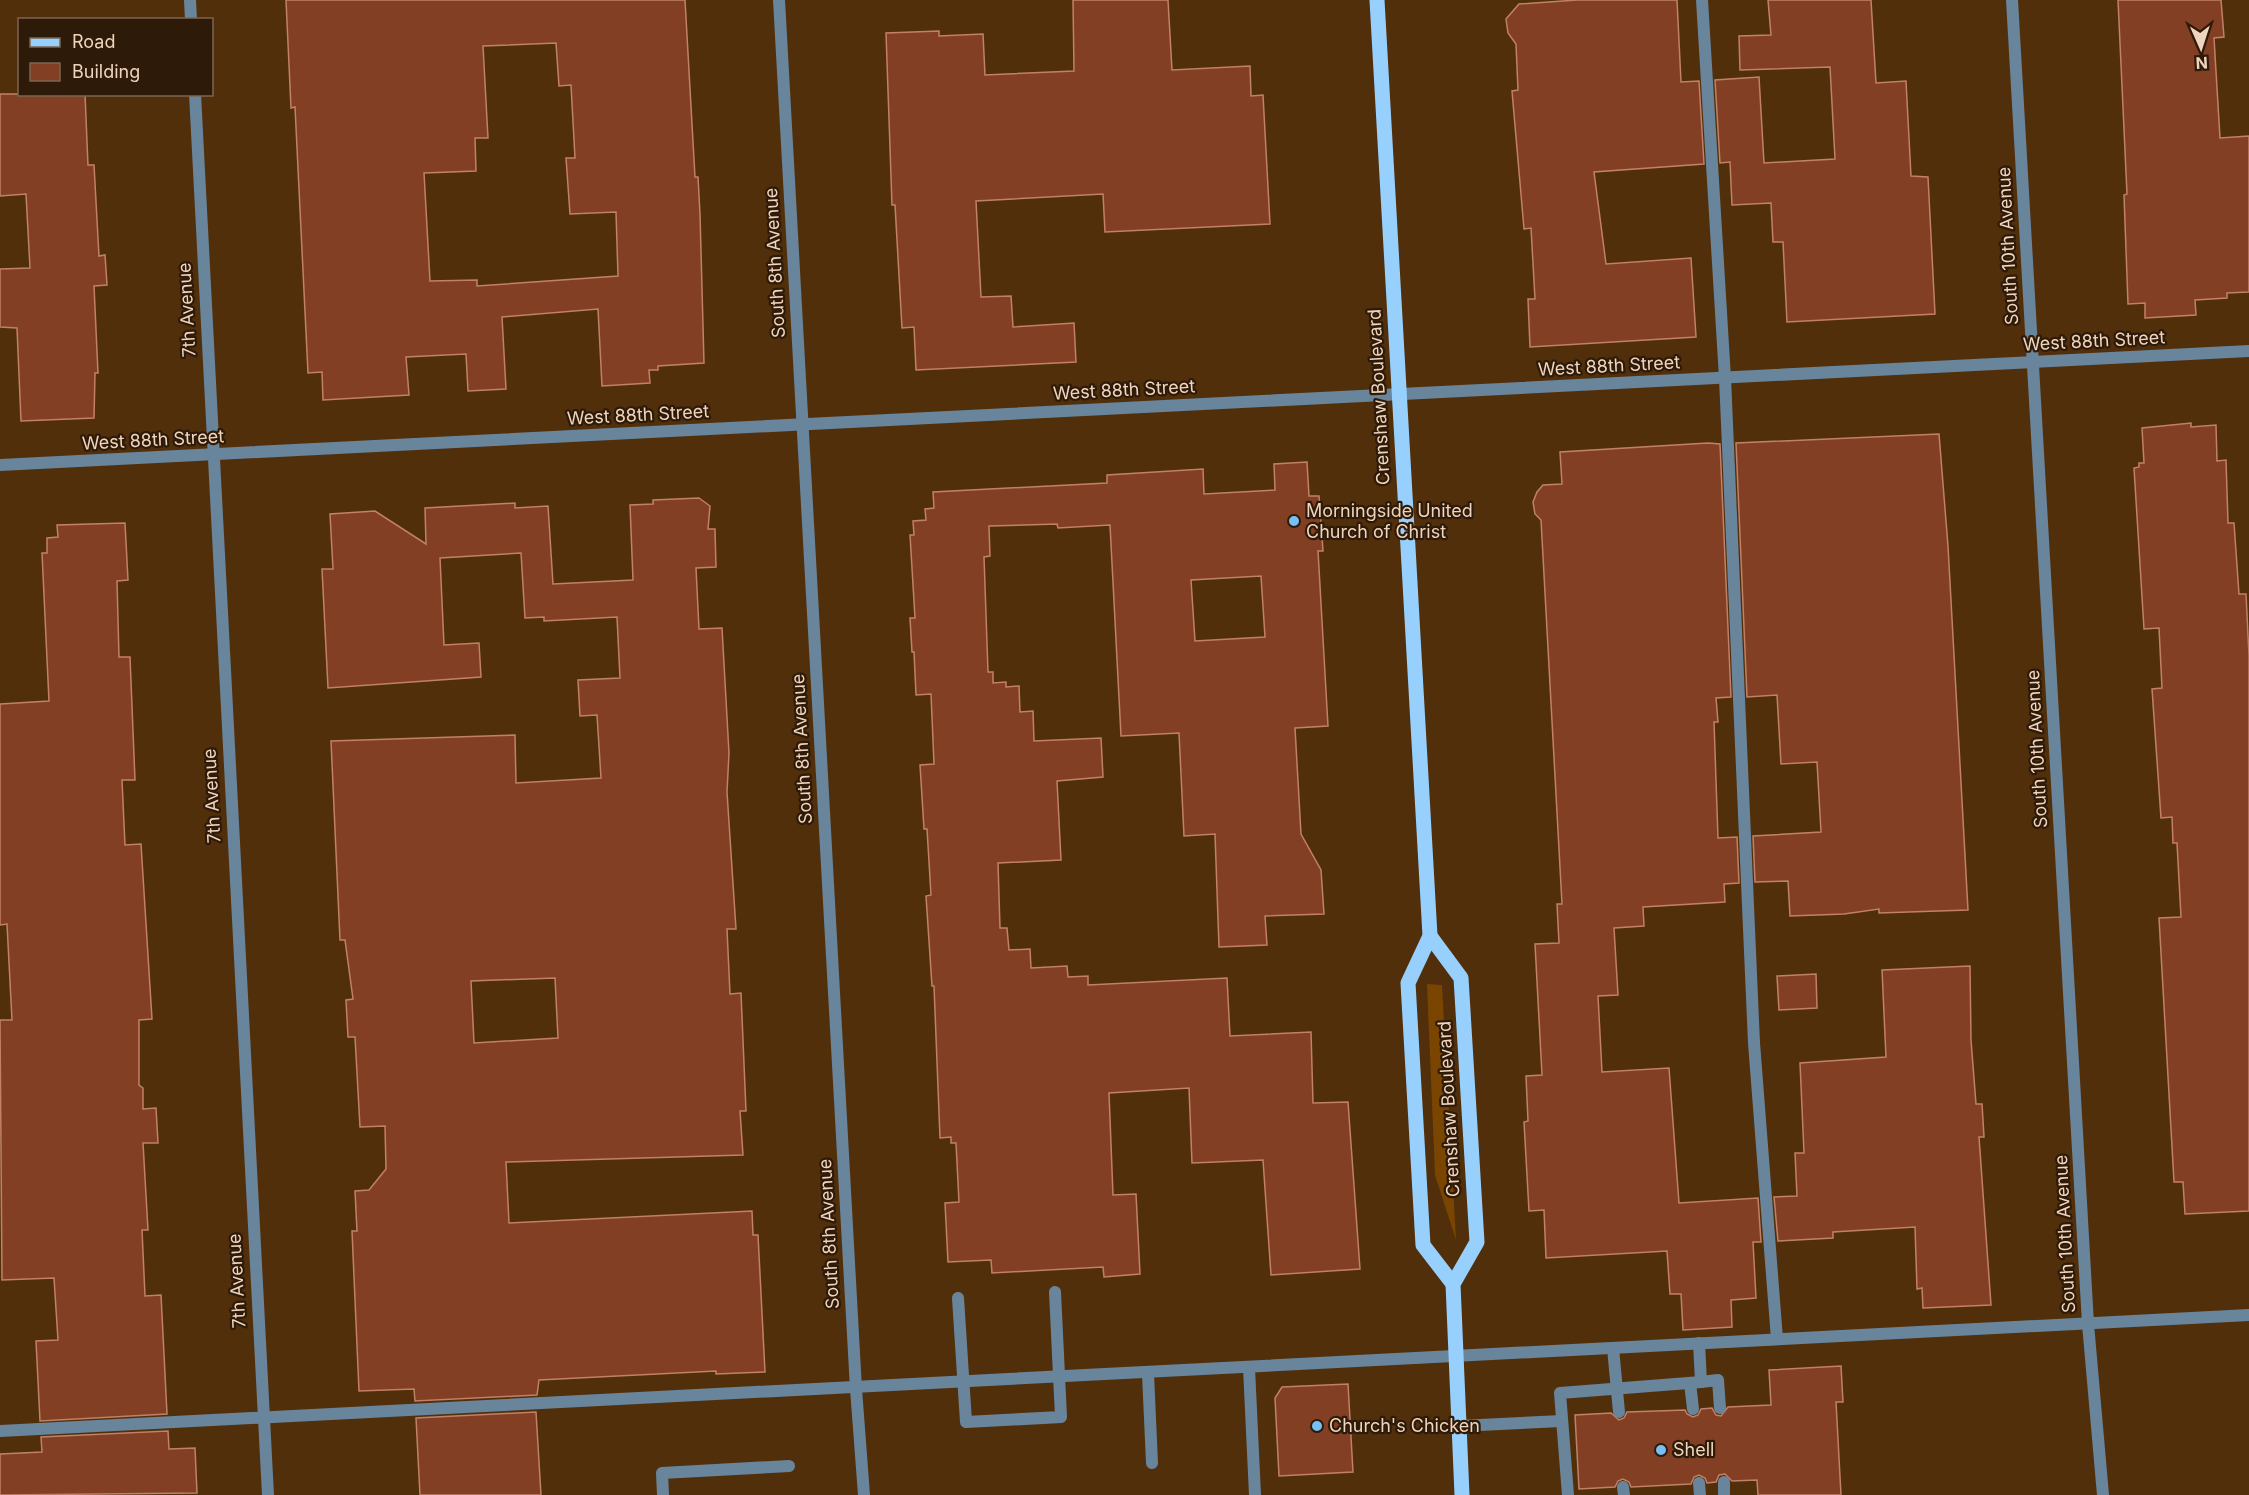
<svg xmlns="http://www.w3.org/2000/svg" width="2249" height="1495" font-family="Inter,sans-serif">
	<style>
		.green { fill: #7a4401 }
		.building { fill: #833f23; stroke: #c18169; stroke-width: 1.5; fill-rule: evenodd }
		.lines { fill: none; stroke-linecap: round; stroke-linejoin: round }
		.service { stroke: #69859b; stroke-width: 12 }
		.minor { stroke: #69859b; stroke-width: 12 }
		.primary { stroke: #97d0fd; stroke-width: 15 }
		.poi-dot { fill: #76c0f7; stroke: #2e1a08; stroke-width: 2 }
		.labels { text-anchor: middle; stroke-width: 4.5; stroke-linejoin: round; paint-order: stroke }
		.street-label { font-size: 18px; fill: #f0d5be; stroke: #2e1a08 }
		.poi-label { font-size: 18px; fill: #f0d5be; stroke: #2e1a08; text-anchor: start }
	</style>
	<rect width="100%" height="100%" fill="#512f0b"/>
	<path class="green" d="M 1427,984 L 1442,985 L 1456,1240 L 1435,1175 Z"/>
	<g class="building">
		<path d="M 286,0 L 685,0 L 695,177 L 698,177 L 700,214 L 704,363 L 658,366 L 658,370 L 649,370 L 650,383 L 602,386 L 598,309 L 502,317 L 506,389 L 468,391 L 466,354 L 406,357 L 409,395 L 323,400 L 322,372 L 308,373 L 295,107 L 291,108 ZM 556,43 L 559,86 L 571,85 L 575,158 L 566,158 L 570,214 L 616,212 L 618,276 L 477,286 L 477,280 L 430,281 L 424,173 L 476,171 L 475,138 L 488,138 L 483,46 Z"/>
		<path d="M 1073,0 L 1168,0 L 1172,70 L 1250,66 L 1251,96 L 1263,95 L 1270,224 L 1105,232 L 1103,194 L 976,201 L 981,297 L 1011,296 L 1013,327 L 1074,323 L 1076,362 L 916,370 L 914,327 L 902,328 L 895,205 L 892,205 L 886,33 L 939,31 L 939,36 L 983,34 L 985,75 L 1074,71 Z"/>
		<path d="M 1577,0 L 1677,0 L 1681,82 L 1699,81 L 1704,164 L 1594,172 L 1606,264 L 1691,258 L 1696,337 L 1530,347 L 1528,299 L 1535,299 L 1531,228 L 1524,229 L 1512,91 L 1518,90 L 1516,44 L 1508,33 L 1506,19 L 1519,4 Z"/>
		<path d="M 1768,0 L 1871,0 L 1876,83 L 1906,81 L 1911,176 L 1928,177 L 1935,314 L 1787,322 L 1783,242 L 1773,242 L 1771,203 L 1732,205 L 1730,162 L 1720,163 L 1715,80 L 1759,77 L 1764,163 L 1835,159 L 1830,67 L 1740,70 L 1739,36 L 1771,35 Z"/>
		<path d="M 2118,0 L 2221,0 L 2224,37 L 2214,38 L 2220,138 L 2249,136 L 2249,292 L 2227,293 L 2227,298 L 2195,300 L 2196,315 L 2145,318 L 2145,303 L 2128,304 L 2124,195 L 2127,194 Z"/>
		<path d="M 0,94 L 85,94 L 88,165 L 94,165 L 99,256 L 105,255 L 107,285 L 94,286 L 98,373 L 95,373 L 94,418 L 21,421 L 17,328 L 0,327 L 0,269 L 30,268 L 26,194 L 0,196 Z"/>
		<path d="M 2191,423 L 2191,427 L 2216,425 L 2217,461 L 2226,460 L 2228,523 L 2234,523 L 2239,594 L 2246,594 L 2249,656 L 2249,1211 L 2185,1214 L 2183,1182 L 2174,1182 L 2159,918 L 2181,917 L 2177,843 L 2173,843 L 2172,817 L 2161,818 L 2152,689 L 2162,688 L 2159,628 L 2144,629 L 2134,468 L 2139,467 L 2139,463 L 2144,463 L 2142,428 Z"/>
		<path d="M 1939,434 L 1948,546 L 1968,910 L 1879,913 L 1879,909 L 1844,914 L 1790,916 L 1788,881 L 1755,882 L 1753,836 L 1821,832 L 1817,762 L 1781,764 L 1777,695 L 1747,697 L 1736,443 Z"/>
		<path d="M 1708,443 L 1720,444 L 1731,697 L 1716,698 L 1718,722 L 1714,722 L 1718,838 L 1737,837 L 1739,883 L 1724,884 L 1725,902 L 1643,907 L 1644,926 L 1614,928 L 1618,995 L 1598,996 L 1602,1072 L 1669,1068 L 1679,1203 L 1758,1198 L 1761,1242 L 1753,1242 L 1756,1298 L 1731,1300 L 1732,1327 L 1683,1330 L 1681,1294 L 1670,1294 L 1667,1251 L 1546,1258 L 1544,1210 L 1529,1211 L 1524,1122 L 1528,1121 L 1526,1076 L 1542,1075 L 1535,944 L 1559,943 L 1557,904 L 1562,904 L 1541,520 L 1535,514 L 1533,502 L 1537,492 L 1543,485 L 1562,484 L 1560,452 Z"/>
		<path d="M 1307,462 L 1309,496 L 1319,496 L 1323,551 L 1318,551 L 1328,726 L 1295,728 L 1301,834 L 1321,870 L 1324,914 L 1265,916 L 1267,945 L 1219,947 L 1215,834 L 1184,836 L 1179,733 L 1121,736 L 1110,525 L 1058,528 L 1057,524 L 989,526 L 990,556 L 984,557 L 988,672 L 993,672 L 993,683 L 1006,682 L 1006,687 L 1019,686 L 1020,712 L 1033,711 L 1034,741 L 1101,738 L 1103,777 L 1057,781 L 1061,860 L 998,863 L 1000,928 L 1007,928 L 1009,950 L 1030,949 L 1031,968 L 1067,966 L 1068,977 L 1088,976 L 1088,985 L 1227,978 L 1230,1036 L 1311,1032 L 1313,1103 L 1348,1102 L 1360,1269 L 1271,1275 L 1263,1160 L 1192,1163 L 1189,1088 L 1109,1093 L 1113,1195 L 1136,1194 L 1140,1274 L 1104,1277 L 1103,1267 L 992,1273 L 991,1260 L 948,1262 L 945,1203 L 959,1202 L 956,1143 L 951,1143 L 951,1137 L 940,1138 L 934,986 L 932,986 L 926,896 L 931,895 L 927,829 L 924,829 L 920,765 L 934,764 L 931,694 L 916,695 L 914,652 L 912,652 L 910,618 L 915,618 L 910,535 L 914,535 L 913,521 L 926,520 L 925,509 L 934,508 L 933,492 L 1107,483 L 1107,475 L 1203,469 L 1204,494 L 1275,490 L 1274,464 ZM 1261,576 L 1265,637 L 1195,641 L 1191,580 Z"/>
		<path d="M 699,498 L 710,506 L 708,529 L 715,529 L 716,567 L 696,568 L 699,629 L 722,628 L 729,753 L 727,792 L 736,929 L 727,929 L 730,994 L 741,993 L 746,1111 L 740,1111 L 743,1155 L 506,1162 L 509,1223 L 752,1211 L 753,1235 L 758,1235 L 765,1372 L 716,1374 L 716,1371 L 539,1380 L 537,1395 L 415,1401 L 414,1389 L 359,1391 L 352,1231 L 357,1231 L 355,1191 L 369,1190 L 386,1169 L 385,1126 L 360,1127 L 355,1037 L 348,1037 L 346,1000 L 353,999 L 345,940 L 340,940 L 331,741 L 515,735 L 516,783 L 601,778 L 597,715 L 580,716 L 578,680 L 620,678 L 617,617 L 544,621 L 544,617 L 525,618 L 521,553 L 440,558 L 444,645 L 479,643 L 481,677 L 328,688 L 322,569 L 333,569 L 330,514 L 375,511 L 426,544 L 425,508 L 515,503 L 515,508 L 548,506 L 553,584 L 633,580 L 630,505 L 653,504 L 653,500 ZM 555,978 L 558,1038 L 474,1043 L 471,981 Z"/>
		<path d="M 125,523 L 128,580 L 117,581 L 119,657 L 130,657 L 135,780 L 122,780 L 125,845 L 141,844 L 152,1019 L 139,1020 L 139,1085 L 143,1088 L 143,1109 L 156,1108 L 158,1143 L 143,1143 L 148,1230 L 142,1230 L 145,1296 L 161,1295 L 167,1414 L 40,1421 L 36,1341 L 58,1340 L 54,1278 L 2,1280 L 0,1020 L 12,1020 L 7,924 L 0,925 L 0,704 L 49,701 L 42,553 L 47,553 L 47,538 L 58,537 L 57,525 Z"/>
		<path d="M 1970,966 L 1971,1040 L 1976,1104 L 1982,1104 L 1984,1137 L 1979,1137 L 1991,1305 L 1923,1308 L 1922,1288 L 1917,1289 L 1915,1227 L 1833,1232 L 1833,1238 L 1778,1241 L 1774,1197 L 1797,1196 L 1795,1153 L 1804,1153 L 1800,1063 L 1886,1057 L 1882,970 Z"/>
		<path d="M 1816,974 L 1817,1008 L 1779,1010 L 1777,976 Z"/>
		<path d="M 1841,1366 L 1843,1402 L 1836,1402 L 1841,1495 L 1758,1495 L 1757,1480 L 1732,1481 L 1725,1474 L 1719,1475 L 1716,1482 L 1707,1483 L 1705,1478 L 1699,1475 L 1694,1477 L 1691,1484 L 1631,1487 L 1629,1482 L 1623,1479 L 1618,1481 L 1615,1487 L 1579,1489 L 1575,1415 L 1611,1413 L 1619,1420 L 1624,1418 L 1627,1412 L 1685,1410 L 1687,1414 L 1693,1417 L 1698,1415 L 1701,1409 L 1712,1408 L 1716,1415 L 1721,1416 L 1728,1407 L 1771,1405 L 1769,1370 Z"/>
		<path d="M 1348,1384 L 1353,1472 L 1279,1476 L 1275,1398 L 1282,1387 Z"/>
		<path d="M 536,1412 L 541,1495 L 420,1495 L 416,1418 Z"/>
		<path d="M 168,1431 L 169,1449 L 195,1448 L 197,1493 L 0,1495 L 0,1454 L 42,1452 L 41,1437 Z"/>
	</g>
	<g class="lines">
		<g class="service">
			<path d="M 1702,0 L 1725,378 L 1754,1043 L 1777,1339"/>
			<path d="M 958,1298 L 966,1422 L 1061,1417 L 1055,1292"/>
			<path d="M 1613,1348 L 1619,1412"/>
			<path d="M 1249,1368 L 1255,1495"/>
			<path d="M 1148,1374 L 1152,1463"/>
			<path d="M 1701,1382 L 1718,1380 L 1720,1408"/>
			<path d="M 1690,1383 L 1693,1409"/>
			<path d="M 1459,1426 L 1562,1421"/>
			<path d="M 0,1431 L 2249,1315"/>
			<path d="M 1724,1482 L 1724,1495"/>
			<path d="M 1699,1483 L 1700,1495"/>
			<path d="M 1623,1487 L 1624,1495"/>
			<path d="M 663,1495 L 662,1473 L 789,1466"/>
			<path d="M 1568,1495 L 1560,1393 L 1701,1382 L 1699,1343"/>
		</g>
		<g class="minor">
			<path d="M 190,0 L 191,20"/>
			<path d="M 779,0 L 856,1389 L 864,1495"/>
			<path d="M 2012,0 L 2088,1324 L 2103,1495"/>
			<path d="M 195,94 L 268,1495"/>
			<path d="M 0,465 L 2249,351"/>
		</g>
		<g class="primary">
			<path d="M 1377,0 L 1430,936 L 1408,983 L 1423,1245 L 1453,1284"/>
			<path d="M 1430,936 L 1461,978 L 1477,1242 L 1453,1284 L 1462,1495"/>
		</g>
	</g>
	<g class="poi-dot">
		<circle cx="1294" cy="521" r="6"/>
		<circle cx="1317" cy="1426" r="6"/>
		<circle cx="1661" cy="1450" r="6"/>
	</g>
	<g class="labels">
		<g class="street-label">
			<text transform="translate(2008 246) rotate(-93)" y="6">South 10th Avenue</text>
			<text transform="translate(775 263) rotate(-93)" y="6">South 8th Avenue</text>
			<text transform="translate(187 310) rotate(-93)" y="6">7th Avenue</text>
			<text transform="translate(2094 341) rotate(-3)" y="6">West 88th Street</text>
			<text transform="translate(1609 366) rotate(-3)" y="6">West 88th Street</text>
			<text transform="translate(1124 390) rotate(-3)" y="6">West 88th Street</text>
			<text transform="translate(1379 397) rotate(-93)" y="6">Crenshaw Boulevard</text>
			<text transform="translate(638 415) rotate(-3)" y="6">West 88th Street</text>
			<text transform="translate(153 440) rotate(-3)" y="6">West 88th Street</text>
			<text transform="translate(802 749) rotate(-93)" y="6">South 8th Avenue</text>
			<text transform="translate(2037 749) rotate(-93)" y="6">South 10th Avenue</text>
			<text transform="translate(212 796) rotate(-93)" y="6">7th Avenue</text>
			<text transform="translate(1449 1109) rotate(-93)" y="6">Crenshaw Boulevard</text>
			<text transform="translate(829 1234) rotate(-93)" y="6">South 8th Avenue</text>
			<text transform="translate(2065 1234) rotate(-93)" y="6">South 10th Avenue</text>
			<text transform="translate(237 1281) rotate(-93)" y="6">7th Avenue</text>
		</g>
		<g class="poi-label">
			<text x="1306" y="517">Morningside United<tspan x="1306" dy="21">Church of Christ</tspan></text>
			<text x="1329" y="1432">Church's Chicken</text>
			<text x="1673" y="1456">Shell</text>
		</g>
	</g>
	<rect x="18" y="18" width="195" height="78" fill="#2e1a08" stroke="#7c6551" stroke-width="1.5"/>
	<rect x="30" y="38" width="30" height="9" fill="#97d0fd" stroke="#7c6551" stroke-width="1.5"/>
	<text x="72" y="48" font-size="18" fill="#f0d5be">Road</text>
	<rect x="30" y="63" width="30" height="18" fill="#833f23" stroke="#7c6551" stroke-width="1.5"/>
	<text x="72" y="78" font-size="18" fill="#f0d5be">Building</text>
	<g transform="translate(2201 48) rotate(177)" stroke="#2e1a08" stroke-width="4.5" paint-order="stroke">
	<path d="M0-4.5L10 22L0 15L-10 22Z" fill="#f0d5be"/>
	<text y="-9" font-size="16" font-weight="bold" text-anchor="middle" fill="#f0d5be">N</text>
	</g>
</svg>
